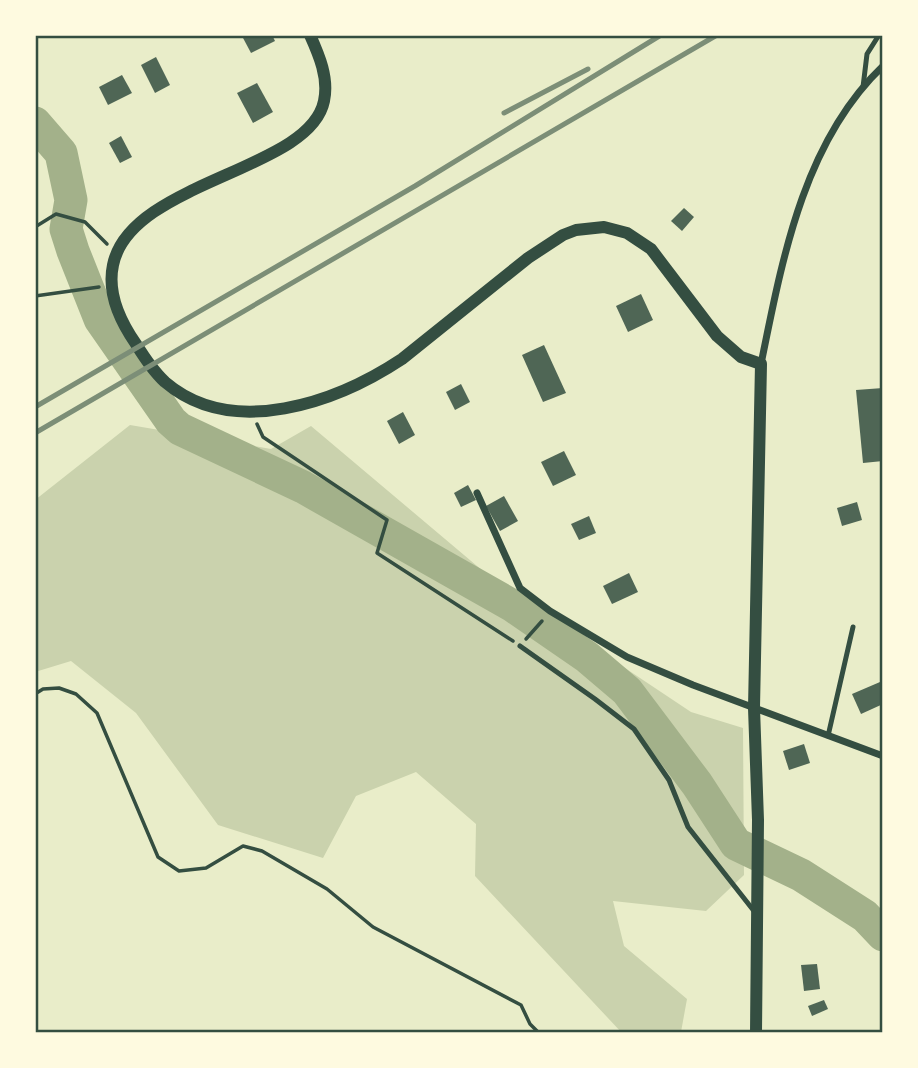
<svg xmlns="http://www.w3.org/2000/svg" width="918" height="1068" font-family="'Roboto Condensed',sans-serif">
	<style>
		.green { fill: #cad2ad }
		.lines { fill: none; stroke-linecap: round; stroke-linejoin: round }
		.river { stroke: #a3b18a; stroke-width: 33 }
		.building { fill: #4f6655 }
		.path { stroke: #344e41; stroke-width: 3.5 }
		.service { stroke: #344e41; stroke-width: 5 }
		.minor { stroke: #344e41; stroke-width: 7 }
		.tertiary { stroke: #344e41; stroke-width: 12 }
		.rail { stroke: #7c8e77; stroke-width: 5 }
		.neatline { fill: none; stroke: #344e41; stroke-width: 2.5 }
	</style>
	<rect width="100%" height="100%" fill="#e9edc9"/>
	<path class="green" d="M 130,425 L 271,449 L 311,426 L 496,582 L 691,712 L 743,728 L 744,875 L 706,911 L 613,901 L 624,946 L 687,999 L 681,1032 L 622,1033 L 475,876 L 476,824 L 416,772 L 356,796 L 323,858 L 218,825 L 136,713 L 71,661 L 35,672 L 35,500 Z"/>
	<g class="lines">
		<path class="river" d="M 35,123 L 61,153 L 71,200 L 66,229 L 73,251 L 100,319 L 171,421 L 180,429 L 303,487 L 513,606 L 587,657 L 627,691 L 697,784 L 736,844 L 801,875 L 865,916 L 883,935"/>
	</g>
	<g class="building">
		<path d="M 244,35 L 272,35 L 275,41 L 251,53 L 242,36 Z"/>
		<path d="M 156,57 L 170,85 L 155,93 L 141,65 Z"/>
		<path d="M 122,75 L 132,93 L 108,105 L 99,87 Z"/>
		<path d="M 257,83 L 273,112 L 253,123 L 237,93 Z"/>
		<path d="M 121,136 L 132,157 L 120,163 L 109,143 Z"/>
		<path d="M 684,208 L 694,217 L 682,231 L 671,221 Z"/>
		<path d="M 641,294 L 653,320 L 628,332 L 616,306 Z"/>
		<path d="M 544,345 L 566,393 L 543,402 L 522,355 Z"/>
		<path d="M 461,384 L 470,402 L 455,410 L 446,392 Z"/>
		<path d="M 883,388 L 883,461 L 863,463 L 856,390 Z"/>
		<path d="M 403,412 L 415,435 L 399,444 L 387,421 Z"/>
		<path d="M 564,451 L 576,475 L 553,486 L 541,462 Z"/>
		<path d="M 468,485 L 476,500 L 461,507 L 454,493 Z"/>
		<path d="M 504,496 L 518,521 L 500,531 L 486,506 Z"/>
		<path d="M 857,502 L 862,520 L 842,526 L 837,508 Z"/>
		<path d="M 589,516 L 596,533 L 579,540 L 571,524 Z"/>
		<path d="M 629,573 L 638,592 L 612,604 L 603,586 Z"/>
		<path d="M 880,682 L 883,688 L 883,704 L 861,714 L 852,694 Z"/>
		<path d="M 804,744 L 810,763 L 789,770 L 783,751 Z"/>
		<path d="M 817,964 L 820,989 L 804,991 L 801,965 Z"/>
		<path d="M 824,1000 L 828,1009 L 812,1016 L 808,1006 Z"/>
	</g>
	<g class="lines">
		<g class="path">
			<path d="M 35,227 L 56,214 L 85,222 L 107,244"/>
			<path d="M 35,296 L 99,287"/>
			<path d="M 257,424 L 263,437 L 387,520 L 377,553 L 513,641"/>
			<path d="M 526,639 L 542,621"/>
			<path d="M 35,694 L 43,689 L 59,688 L 76,694 L 97,713 L 158,857 L 179,871 L 206,868 L 243,846 L 262,851 L 327,889 L 373,927 L 521,1005 L 530,1024 L 539,1033"/>
		</g>
		<g class="service">
			<path d="M 863,87 L 867,54 L 879,35"/>
			<path d="M 520,646 L 595,699 L 634,729 L 669,780 L 688,827 L 754,911"/>
			<path d="M 828,736 L 853,627"/>
		</g>
		<g class="minor">
			<path d="M 761,364 C 782,261 803,142 883,66"/>
			<path d="M 477,493 L 520,588 L 550,611 L 627,657 L 693,685 L 883,756"/>
		</g>
		<path class="tertiary" d="M 310,35 C 319,55 329,78 324,101 C 310,171 130,181 113,265 C 107,293 120,321 136,344 C 144,357 153,371 165,382 C 233,440 337,402 402,359 L 528,258 L 563,235 L 576,230 L 604,227 L 627,233 L 651,249 L 717,336 L 741,357 L 761,364 L 754,708 L 758,820 L 756,1033"/>
		<g class="rail">
			<path d="M 504,113 L 588,69"/>
			<path d="M 35,407 L 415,186 L 661,35"/>
			<path d="M 35,433 L 717,35"/>
		</g>
	</g>
	<rect width="918" height="1068" fill="none" stroke="#fefae0" stroke-width="74"/>
	<rect x="37" y="37" width="844" height="994" class="neatline"/>
</svg>
